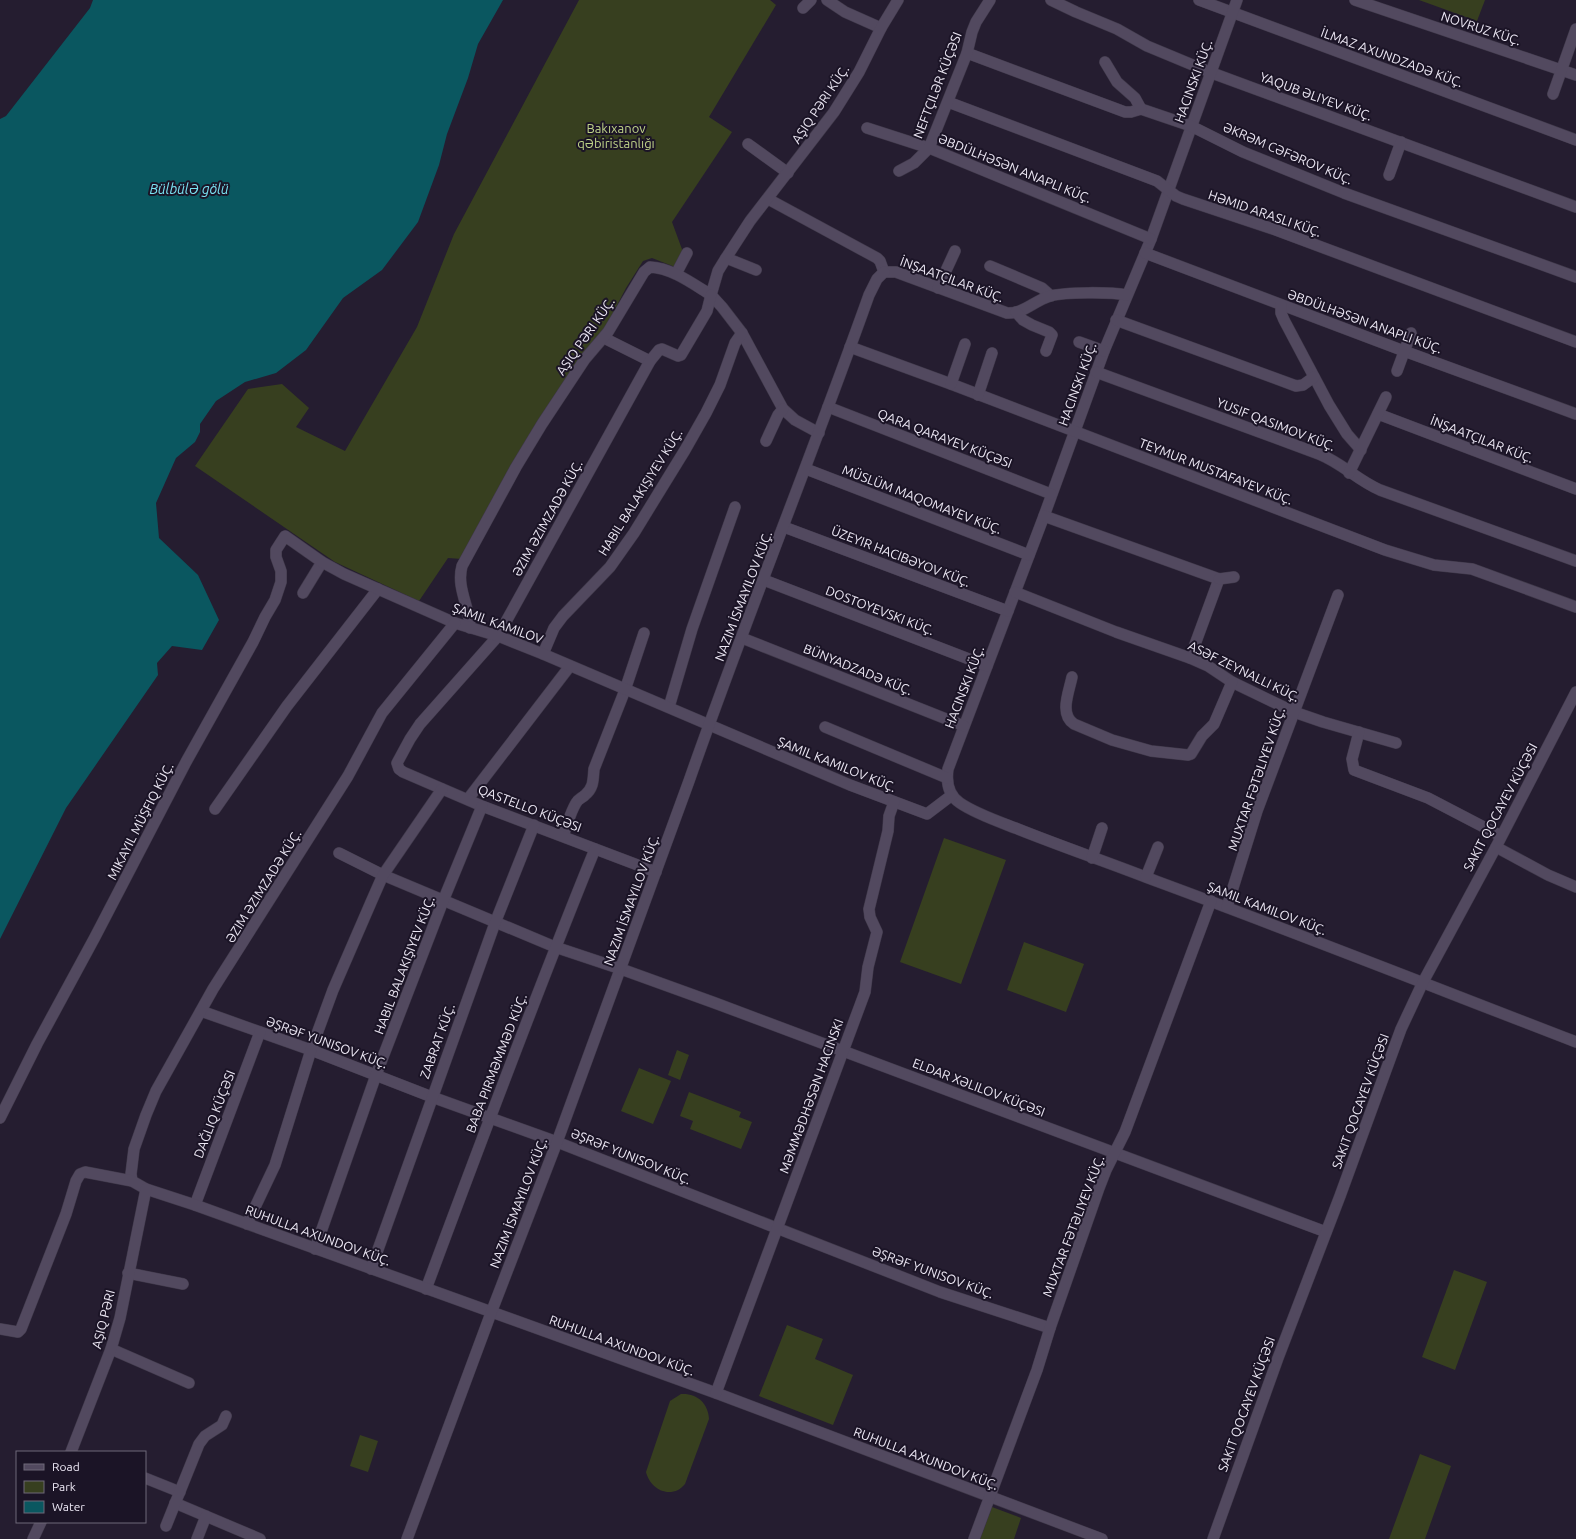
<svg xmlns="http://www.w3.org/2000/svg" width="1576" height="1539" font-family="Ubuntu,sans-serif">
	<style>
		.green { fill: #373f1f }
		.water { fill: #0a5760 }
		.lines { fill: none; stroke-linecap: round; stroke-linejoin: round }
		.minor-casing { stroke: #3f3849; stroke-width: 12 }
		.minor { stroke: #52495f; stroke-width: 11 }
		.labels { text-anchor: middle; stroke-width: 4; stroke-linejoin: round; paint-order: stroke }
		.street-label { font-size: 13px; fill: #ede8f5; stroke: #1b1426 }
		.park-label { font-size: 13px; fill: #bed288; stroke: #1b1426 }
		.water-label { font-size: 14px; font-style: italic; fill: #7ae2f2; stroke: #1b1426 }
	</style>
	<rect width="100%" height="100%" fill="#251d30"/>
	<g class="green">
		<path d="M 579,0 L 770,0 L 776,5 L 709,117 L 732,132 L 672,222 L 683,252 L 675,267 L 652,258 L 643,261 L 626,288 L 601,336 L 462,559 L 448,558 L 419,601 L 335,562 L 195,466 L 248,389 L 282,384 L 309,408 L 296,427 L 345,451 L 417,327 L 454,234 Z"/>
		<path d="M 1419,0 L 1485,0 L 1477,21 Z"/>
		<path d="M 944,838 L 1006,860 L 961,984 L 900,962 Z"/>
		<path d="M 1024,942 L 1084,964 L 1066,1012 L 1007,990 Z"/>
		<path d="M 677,1050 L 689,1055 L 680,1080 L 668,1075 Z"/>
		<path d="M 639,1068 L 671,1081 L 653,1124 L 621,1111 Z"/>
		<path d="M 689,1092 L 741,1112 L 739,1117 L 752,1122 L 741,1149 L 690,1129 L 693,1121 L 680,1116 Z"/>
		<path d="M 1454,1270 L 1487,1282 L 1455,1370 L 1422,1357 Z"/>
		<path d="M 787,1325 L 823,1339 L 815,1359 L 853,1375 L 833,1425 L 759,1396 Z"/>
		<path d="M 681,1394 C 697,1393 708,1403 709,1419 L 685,1484 C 683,1486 680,1489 678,1490 C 663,1497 649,1485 646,1472 L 670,1401 Z"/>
		<path d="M 360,1435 L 378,1441 L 368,1472 L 350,1466 Z"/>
		<path d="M 1420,1454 L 1451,1466 L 1425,1539 L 1389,1539 Z"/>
		<path d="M 992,1507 L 1021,1518 L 1014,1539 L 980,1539 Z"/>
	</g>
	<path class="water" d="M 93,0 L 503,0 L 478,44 L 468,78 L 447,134 L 439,165 L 418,222 L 382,270 L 343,298 L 306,350 L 276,373 L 245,382 L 216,401 L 200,424 L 200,432 L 195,442 L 176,458 L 156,503 L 159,538 L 198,575 L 219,620 L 202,650 L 172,646 L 157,663 L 158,675 L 66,808 L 0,939 L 0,119 L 6,116 L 90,8 Z"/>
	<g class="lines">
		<g class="minor-casing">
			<g id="minor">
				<path d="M 827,0 L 845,12 L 881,28"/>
				<path d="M 1051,0 L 1076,12 L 1117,29 L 1147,46 L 1212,73 L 1576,207"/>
				<path d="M 1199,0 L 1576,140"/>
				<path d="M 1237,0 L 1151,239 L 1104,351 L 1044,516 L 948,769 C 946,783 948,795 960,803 C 976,814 1000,822 1018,829 C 1063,847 1110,863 1156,881 C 1297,933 1436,988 1576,1042"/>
				<path d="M 1355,0 L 1576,75"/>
				<path d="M 803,8 L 811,0"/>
				<path d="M 967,53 L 1125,112 L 1131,112 L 1141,109 L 1191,126 L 1243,152 L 1344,193 L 1576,277"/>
				<path d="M 1105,62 L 1117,82 L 1135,98 L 1141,109"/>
				<path d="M 1553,94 L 1576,29"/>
				<path d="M 948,102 L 1157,181 L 1176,196 L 1183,199 L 1273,229 L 1576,342"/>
				<path d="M 867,128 L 929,148 L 1151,239"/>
				<path d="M 748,144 L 788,173"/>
				<path d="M 899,171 L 914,163 L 929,148 L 967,53 L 972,32 L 976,22 L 990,0"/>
				<path d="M 1389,175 L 1401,142"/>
				<path d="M 768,199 L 877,258 L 880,261 L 884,272"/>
				<path d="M 1145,253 L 1404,351 L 1576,414"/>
				<path d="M 726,258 L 756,270"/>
				<path d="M 990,266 L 1042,288 L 1051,296"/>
				<path d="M 884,272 L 896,272 L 1007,313 C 1023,314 1034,301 1050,296 C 1066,292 1110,292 1127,295"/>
				<path d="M 676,274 L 687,253"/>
				<path d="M 938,288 L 955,251"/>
				<path d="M 711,295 L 722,307 L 742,333 L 783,409 L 795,420 L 819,433"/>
				<path d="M 1281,305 L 1281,313 L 1284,320 L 1329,405 L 1347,434 L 1361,450"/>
				<path d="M 1016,312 L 1023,320 L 1032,325 L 1049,332 L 1052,335 L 1046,351"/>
				<path d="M 1116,320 L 1296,386 L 1303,385 L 1314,377"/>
				<path d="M 604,338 L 650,361"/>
				<path d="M 1079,342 L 1104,351"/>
				<path d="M 850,347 L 951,384 L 1385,550 L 1434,565 L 1472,569 L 1576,607"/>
				<path d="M 1397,371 L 1411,333"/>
				<path d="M 1096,372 L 1319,454 C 1342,463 1357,480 1380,490 L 1576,561"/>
				<path d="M 951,384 L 965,344"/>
				<path d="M 978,395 L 992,353"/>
				<path d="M 828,407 L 1051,494"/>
				<path d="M 1378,414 L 1576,489"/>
				<path d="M 766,441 L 778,415 L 783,409"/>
				<path d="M 806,469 L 1029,555"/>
				<path d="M 1349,473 L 1386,397"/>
				<path d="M 1044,516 L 1219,579 L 1190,658"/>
				<path d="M 784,527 L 1008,611"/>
				<path d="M 1219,579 L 1234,577"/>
				<path d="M 764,580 L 987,666"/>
				<path d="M 1015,592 L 1116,632 L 1190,658 L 1208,666 L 1232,682 L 1294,712 L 1323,722 L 1396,743"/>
				<path d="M 303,593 L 322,562"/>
				<path d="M 470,628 C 470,607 456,588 462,566 L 516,467 L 542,424 L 585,359 L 608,332 L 644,272 L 650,267 C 672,268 693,284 711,295 L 718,271 L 726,258 L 750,221 L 834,112 L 859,72 L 881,28 L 898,0"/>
				<path d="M 742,638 L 964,726"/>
				<path d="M 543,654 L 554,628 L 563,616 L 610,567 L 634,533 L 685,450 L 706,413 L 720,385 L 735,343 L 742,333"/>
				<path d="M 1072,677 C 1069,692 1059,714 1074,724 L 1112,740 L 1151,751 L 1188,755 L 1191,754 L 1202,736 L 1214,724 L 1232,682"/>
				<path d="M 669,707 L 692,629 L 735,507"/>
				<path d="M 825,727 L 947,778"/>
				<path d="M 1359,732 L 1352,759 L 1354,770 L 1428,798 L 1501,836"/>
				<path d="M 468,799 L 570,666"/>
				<path d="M 215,809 L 287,706 L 378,589"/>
				<path d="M 563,836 C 567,826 570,813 576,803 C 578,799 582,798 585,795 C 594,788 593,779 594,769 L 625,690 L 644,633"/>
				<path d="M 1496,847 L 1548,875 L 1576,887"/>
				<path d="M 339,853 L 383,875 L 555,947 L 621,969 L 715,1003 L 1326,1232"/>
				<path d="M 1092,858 L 1102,828"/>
				<path d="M 656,872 L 482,806 L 403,772 L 399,769 L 397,763 L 410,739 L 420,724 L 498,636 L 650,361 L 659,350 L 662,349 L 678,356 L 681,355 L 707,311 L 711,295"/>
				<path d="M 1146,877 L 1158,847"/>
				<path d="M 1227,907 L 1257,811 L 1338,595"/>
				<path d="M 201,1011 L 311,1050 L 432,1097 L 557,1142 L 940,1292 L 1050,1328"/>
				<path d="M 0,1118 L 37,1044 L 95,937 L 186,762 L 253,642 L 265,617 L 275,600 L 281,582 L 281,571 L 276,557 L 276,550 L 285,536 L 322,562 L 344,574 L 455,623 L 498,636 L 543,654 L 850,785 L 927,814 L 952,795"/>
				<path d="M 132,1181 L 131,1174 L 134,1149 L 146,1115 L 156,1091 L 213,989 L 348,776 L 382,713 L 455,623"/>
				<path d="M 195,1205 L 260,1032"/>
				<path d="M 247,1224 L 275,1165 L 311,1050 L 333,990 L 372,900 L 383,875 L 442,789"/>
				<path d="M 315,1249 L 376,1075 L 443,901 L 482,806"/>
				<path d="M 371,1269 L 495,923 L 534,825"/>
				<path d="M 128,1273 L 183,1284"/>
				<path d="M 426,1289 C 481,1141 536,994 595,849"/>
				<path d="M 0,1329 L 18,1332 L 21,1329 L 66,1214 L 76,1181 L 80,1174 L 85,1172 L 132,1181 L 146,1189 L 195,1205 L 716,1393 L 1102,1539"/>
				<path d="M 111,1349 L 189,1383"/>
				<path d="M 716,1393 L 865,992 L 868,967 L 877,932 L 870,917 L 869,909 L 888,831 L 889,816 L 894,802"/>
				<path d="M 71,1452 L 111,1349 L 120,1318 L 146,1189"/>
				<path d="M 145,1478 L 180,1492"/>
				<path d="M 175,1503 L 260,1539"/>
				<path d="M 166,1526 L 199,1444 L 205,1436 L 222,1425 L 226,1416"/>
				<path d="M 33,1539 L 41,1522"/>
				<path d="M 197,1539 L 206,1516"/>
				<path d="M 407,1539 L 491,1313 L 557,1142 L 689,781 C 746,618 811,458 869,295 L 877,279 L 884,272"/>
				<path d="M 974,1539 L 1037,1370 L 1050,1328 L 1099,1188 L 1106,1170 L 1125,1132 L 1211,901"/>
				<path d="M 1213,1539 L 1278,1358 L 1340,1196 L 1401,1029 L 1423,982 L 1496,847 L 1576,692"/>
			</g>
		</g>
		<use href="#minor" class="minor"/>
	</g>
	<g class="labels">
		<g class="street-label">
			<text transform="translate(1481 28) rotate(18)" y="5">NOVRUZ KÜÇ.</text>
			<text transform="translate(1392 57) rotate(20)" y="5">İLMAZ AXUNDZADƏ KÜÇ.</text>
			<text transform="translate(1193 81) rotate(-70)" y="5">HACINSKI KÜÇ.</text>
			<text transform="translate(937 85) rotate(-69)" y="5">NEFTÇILƏR KÜÇƏSI</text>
			<text transform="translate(1316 96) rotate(20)" y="5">YAQUB ƏLIYEV KÜÇ.</text>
			<text transform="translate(820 104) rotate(-56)" y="5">AŞIQ PƏRI KÜÇ.</text>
			<text transform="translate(1288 153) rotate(23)" y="5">ƏKRƏM CƏFƏROV KÜÇ.</text>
			<text transform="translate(1015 168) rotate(22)" y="5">ƏBDÜLHƏSƏN ANAPLI KÜÇ.</text>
			<text transform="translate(1265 213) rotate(19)" y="5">HƏMID ARASLI KÜÇ.</text>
			<text transform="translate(952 279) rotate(20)" y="5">İNŞAATÇILAR KÜÇ.</text>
			<text transform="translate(1365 321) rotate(20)" y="5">ƏBDÜLHƏSƏN ANAPLI KÜÇ.</text>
			<text transform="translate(585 336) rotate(-55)" y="5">AŞIQ PƏRI KÜÇ.</text>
			<text transform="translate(1077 384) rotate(-70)" y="5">HACINSKI KÜÇ.</text>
			<text transform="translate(1276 424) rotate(21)" y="5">YUSIF QASIMOV KÜÇ.</text>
			<text transform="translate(945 438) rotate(21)" y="5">QARA QARAYEV KÜÇƏSI</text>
			<text transform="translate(1482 439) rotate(21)" y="5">İNŞAATÇILAR KÜÇ.</text>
			<text transform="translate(1216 471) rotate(21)" y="5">TEYMUR MUSTAFAYEV KÜÇ.</text>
			<text transform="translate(640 492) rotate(-58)" y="5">HABIL BALAKIŞIYEV KÜÇ.</text>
			<text transform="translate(922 499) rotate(21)" y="5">MÜSLÜM MAQOMAYEV KÜÇ.</text>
			<text transform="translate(547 518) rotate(-61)" y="5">ƏZIM ƏZIMZADƏ KÜÇ.</text>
			<text transform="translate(901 556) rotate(21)" y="5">ÜZEYIR HACIBƏYOV KÜÇ.</text>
			<text transform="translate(743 596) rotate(-69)" y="5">NAZIM İSMAYILOV KÜÇ.</text>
			<text transform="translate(880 610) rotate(21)" y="5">DOSTOYEVSKI KÜÇ.</text>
			<text transform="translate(498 623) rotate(20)" y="5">ŞAMIL KAMILOV</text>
			<text transform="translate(858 669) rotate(22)" y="5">BÜNYADZADƏ KÜÇ.</text>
			<text transform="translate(1244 671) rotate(26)" y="5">ASƏF ZEYNALLI KÜÇ.</text>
			<text transform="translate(964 687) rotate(-69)" y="5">HACINSKI KÜÇ.</text>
			<text transform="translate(837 764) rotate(22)" y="5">ŞAMIL KAMILOV KÜÇ.</text>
			<text transform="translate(1256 779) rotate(-71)" y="5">MUXTAR FƏTƏLIYEV KÜÇ.</text>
			<text transform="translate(1500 807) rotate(-62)" y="5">SAKIT QOCAYEV KÜÇƏSI</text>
			<text transform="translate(530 808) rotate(21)" y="5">QASTELLO KÜÇƏSI</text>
			<text transform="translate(140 821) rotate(-63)" y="5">MIKAYIL MÜŞFIQ KÜÇ.</text>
			<text transform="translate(263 886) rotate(-58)" y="5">ƏZIM ƏZIMZADƏ KÜÇ.</text>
			<text transform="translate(631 900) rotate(-70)" y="5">NAZIM İSMAYILOV KÜÇ.</text>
			<text transform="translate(1267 908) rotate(21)" y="5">ŞAMIL KAMILOV KÜÇ.</text>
			<text transform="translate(404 965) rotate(-69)" y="5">HABIL BALAKIŞIYEV KÜÇ.</text>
			<text transform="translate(437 1041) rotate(-70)" y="5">ZABRAT KÜÇ.</text>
			<text transform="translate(327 1042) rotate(20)" y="5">ƏŞRƏF YUNISOV KÜÇ.</text>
			<text transform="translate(496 1063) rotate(-69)" y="5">BABA PIRMƏMMƏD KÜÇ.</text>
			<text transform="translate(979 1087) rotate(21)" y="5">ELDAR XƏLILOV KÜÇƏSI</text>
			<text transform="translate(811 1096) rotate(-70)" y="5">MƏMMƏDHƏSƏN HACINSKI</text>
			<text transform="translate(1360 1101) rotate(-70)" y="5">SAKIT QOCAYEV KÜÇƏSI</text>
			<text transform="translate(214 1114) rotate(-69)" y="5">DAĞLIQ KÜÇƏSI</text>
			<text transform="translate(631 1156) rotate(22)" y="5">ƏŞRƏF YUNISOV KÜÇ.</text>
			<text transform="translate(518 1203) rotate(-69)" y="5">NAZIM İSMAYILOV KÜÇ.</text>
			<text transform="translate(1073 1226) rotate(-69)" y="5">MUXTAR FƏTƏLIYEV KÜÇ.</text>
			<text transform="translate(318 1235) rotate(20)" y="5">RUHULLA AXUNDOV KÜÇ.</text>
			<text transform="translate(933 1272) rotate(20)" y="5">ƏŞRƏF YUNISOV KÜÇ.</text>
			<text transform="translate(103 1319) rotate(-76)" y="5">AŞIQ PƏRI</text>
			<text transform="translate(622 1345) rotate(20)" y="5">RUHULLA AXUNDOV KÜÇ.</text>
			<text transform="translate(1246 1404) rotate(-70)" y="5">SAKIT QOCAYEV KÜÇƏSI</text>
			<text transform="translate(926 1458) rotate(21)" y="5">RUHULLA AXUNDOV KÜÇ.</text>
		</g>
		<g class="park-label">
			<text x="616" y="133">Bakıxanov<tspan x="616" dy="15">qəbiristanlığı</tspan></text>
		</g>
		<g class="water-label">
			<text x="189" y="194">Bülbülə gölü</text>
		</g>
	</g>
	<rect x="16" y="1451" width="130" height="72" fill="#1b1426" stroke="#6f6979"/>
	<rect x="24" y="1464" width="20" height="6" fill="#52495f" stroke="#6f6979"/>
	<text x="52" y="1471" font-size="12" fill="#ede8f5">Road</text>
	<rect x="24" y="1481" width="20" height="12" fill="#373f1f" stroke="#6f6979"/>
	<text x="52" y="1491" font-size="12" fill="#ede8f5">Park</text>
	<rect x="24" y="1501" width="20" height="12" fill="#0a5760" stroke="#6f6979"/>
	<text x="52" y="1511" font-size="12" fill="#ede8f5">Water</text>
</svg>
